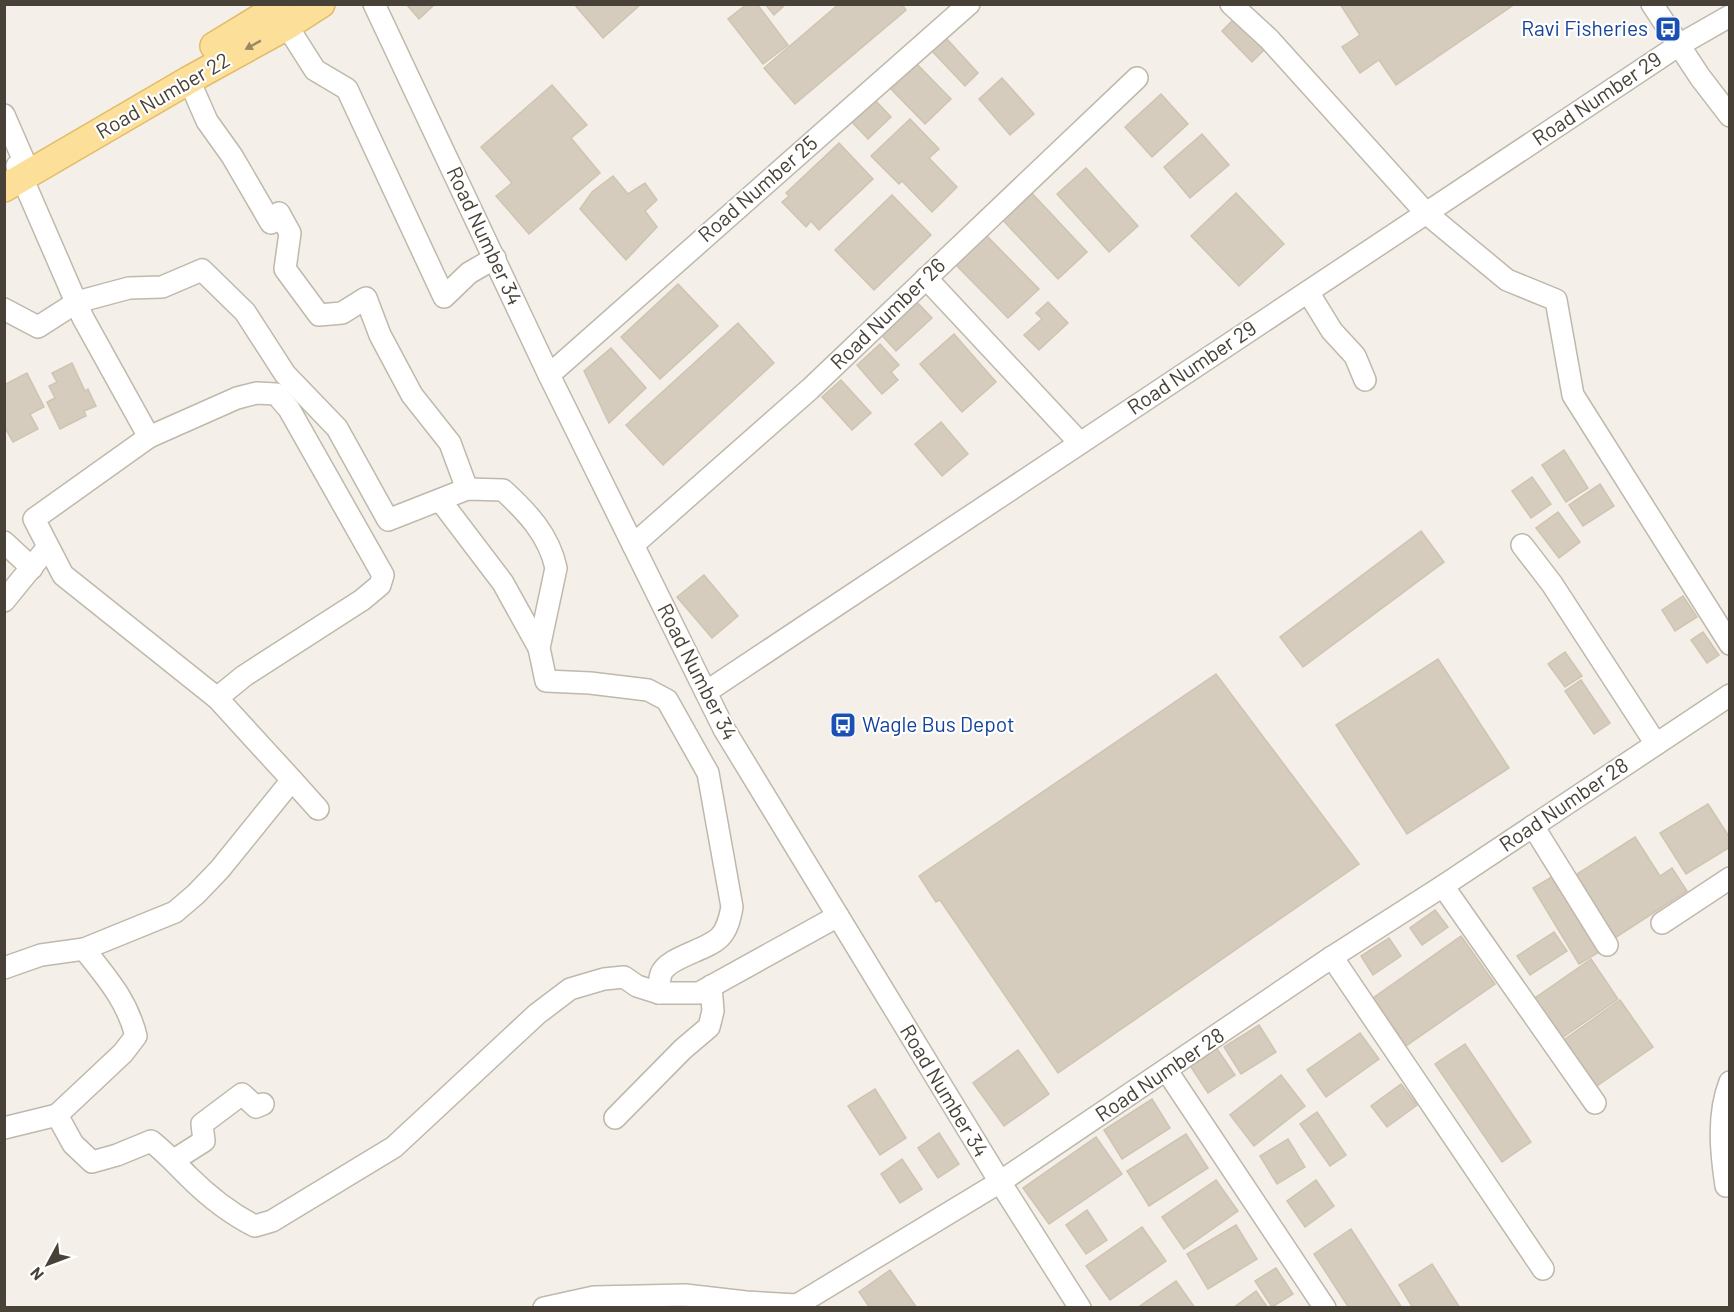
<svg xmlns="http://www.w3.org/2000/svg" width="1734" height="1312" font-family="Barlow,sans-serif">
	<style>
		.building { fill: #d5ccbe; stroke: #d0c4b1; stroke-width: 1.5 }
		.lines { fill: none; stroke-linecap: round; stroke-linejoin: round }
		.minor-casing { stroke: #bfb8ab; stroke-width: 24 }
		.major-casing { stroke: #e2bc69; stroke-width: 30 }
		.minor { stroke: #fff; stroke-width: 21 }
		.major { stroke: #fcdf99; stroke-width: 27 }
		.oneway { fill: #988863 }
		.labels { text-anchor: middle; stroke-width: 4.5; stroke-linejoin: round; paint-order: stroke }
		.transit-label { font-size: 21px; fill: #164399; stroke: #fff; text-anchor: end }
		.street-label { font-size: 21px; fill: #474137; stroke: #fff }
	</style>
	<rect width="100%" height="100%" fill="#f4f0e9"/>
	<g class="building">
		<path d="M 406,4 L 435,4 L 419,19 Z"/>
		<path d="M 574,4 L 641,4 L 603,38 Z"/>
		<path d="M 747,4 L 757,4 L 788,45 L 763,64 L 728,19 Z"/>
		<path d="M 765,4 L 786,4 L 774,15 Z"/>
		<path d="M 839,4 L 902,4 L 906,10 L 795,104 L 764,68 Z"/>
		<path d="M 1340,4 L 1515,4 L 1396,85 L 1379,60 L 1360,73 L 1342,47 L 1360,35 Z"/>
		<path d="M 1236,17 L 1266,48 L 1252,62 L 1222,31 Z"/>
		<path d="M 945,37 L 978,73 L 965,86 L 931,50 Z"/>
		<path d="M 913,60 L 951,99 L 925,124 L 887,85 Z"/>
		<path d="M 1002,78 L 1034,114 L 1010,135 L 979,99 Z"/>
		<path d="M 552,85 L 587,125 L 571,138 L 600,173 L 529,234 L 496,196 L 512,183 L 481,147 Z"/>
		<path d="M 1161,94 L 1188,124 L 1152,157 L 1125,127 Z"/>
		<path d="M 873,98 L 891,117 L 868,139 L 850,120 Z"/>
		<path d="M 910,119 L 939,149 L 929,158 L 957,187 L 932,212 L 902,181 L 899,184 L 871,156 Z"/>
		<path d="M 1202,134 L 1229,165 L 1190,198 L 1164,167 Z"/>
		<path d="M 839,143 L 873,179 L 819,230 L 811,221 L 806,227 L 782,202 L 789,196 L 786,193 Z"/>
		<path d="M 1086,168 L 1138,226 L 1109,252 L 1057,194 Z"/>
		<path d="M 613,176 L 628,194 L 645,183 L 657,200 L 645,211 L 657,227 L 626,260 L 580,209 L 592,192 Z"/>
		<path d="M 1028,189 L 1087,252 L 1058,279 L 999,216 Z"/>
		<path d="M 1236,193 L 1284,244 L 1239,286 L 1191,236 Z"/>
		<path d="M 892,195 L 931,235 L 874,290 L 835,250 Z"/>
		<path d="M 985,234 L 1039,289 L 1008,318 L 955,264 Z"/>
		<path d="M 678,284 L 718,326 L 660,379 L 621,337 Z"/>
		<path d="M 912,297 L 932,318 L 896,351 L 877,330 Z"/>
		<path d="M 1048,302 L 1068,323 L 1039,350 L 1024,335 L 1042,319 L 1036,313 Z"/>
		<path d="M 738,323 L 774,363 L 663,465 L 626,425 Z"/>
		<path d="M 954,334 L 996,382 L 962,412 L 920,364 Z"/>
		<path d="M 880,344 L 899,365 L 891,372 L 898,380 L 882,394 L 857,365 Z"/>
		<path d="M 611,348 L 646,388 L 609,423 L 584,371 Z"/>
		<path d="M 72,363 L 85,391 L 88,389 L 96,406 L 84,411 L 86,416 L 60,429 L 47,402 L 55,398 L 49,386 L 57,382 L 52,373 Z"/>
		<path d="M 27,373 L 44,407 L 30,414 L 38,429 L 13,442 L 4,426 L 4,385 Z"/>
		<path d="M 841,380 L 871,413 L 852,430 L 822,397 Z"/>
		<path d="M 941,422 L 968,454 L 942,476 L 915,444 Z"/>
		<path d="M 1564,450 L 1588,488 L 1566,502 L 1542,465 Z"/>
		<path d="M 1532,477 L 1551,504 L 1531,518 L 1512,491 Z"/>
		<path d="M 1600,484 L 1614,506 L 1583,526 L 1569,505 Z"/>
		<path d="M 1558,512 L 1580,542 L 1559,558 L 1536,528 Z"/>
		<path d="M 1421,531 L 1444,562 L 1303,667 L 1280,637 Z"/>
		<path d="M 704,575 L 738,616 L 712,638 L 677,597 Z"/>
		<path d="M 1683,596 L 1697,617 L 1675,631 L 1662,610 Z"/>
		<path d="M 1703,632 L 1719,655 L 1707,663 L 1691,640 Z"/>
		<path d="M 1565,652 L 1582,676 L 1565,687 L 1548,664 Z"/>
		<path d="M 1438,659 L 1509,768 L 1407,834 L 1336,725 Z"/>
		<path d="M 1216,674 L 1359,864 L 1058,1073 L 940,900 L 936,902 L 919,876 Z"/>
		<path d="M 1581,680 L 1610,723 L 1594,734 L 1565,691 Z"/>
		<path d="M 1708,804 L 1730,838 L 1730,847 L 1686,874 L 1660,833 Z"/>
		<path d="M 1635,837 L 1660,876 L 1672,868 L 1687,891 L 1615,938 L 1574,876 Z"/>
		<path d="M 1555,875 L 1601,951 L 1579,964 L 1533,888 Z"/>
		<path d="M 1435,910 L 1448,927 L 1422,945 L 1410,928 Z"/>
		<path d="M 1554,932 L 1567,951 L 1530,975 L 1517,956 Z"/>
		<path d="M 1461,936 L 1495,984 L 1406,1046 L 1373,998 Z"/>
		<path d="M 1389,938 L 1401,956 L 1373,975 L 1361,956 Z"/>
		<path d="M 1591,959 L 1618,999 L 1559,1040 L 1532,1000 Z"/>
		<path d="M 1620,1000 L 1653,1047 L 1594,1088 L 1561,1042 Z"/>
		<path d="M 1259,1025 L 1276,1052 L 1241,1074 L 1224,1047 Z"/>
		<path d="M 1360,1033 L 1379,1059 L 1326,1097 L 1307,1070 Z"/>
		<path d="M 1465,1044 L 1531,1142 L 1502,1162 L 1435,1064 Z"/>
		<path d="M 1215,1046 L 1235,1075 L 1208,1093 L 1189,1064 Z"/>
		<path d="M 1018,1050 L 1049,1094 L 1004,1126 L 973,1083 Z"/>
		<path d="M 1281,1075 L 1305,1106 L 1254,1146 L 1230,1115 Z"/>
		<path d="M 1401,1084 L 1417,1105 L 1387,1127 L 1371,1106 Z"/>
		<path d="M 875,1089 L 906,1138 L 880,1155 L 848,1106 Z"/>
		<path d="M 1152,1099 L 1170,1128 L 1122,1159 L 1104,1130 Z"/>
		<path d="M 1317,1112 L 1346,1155 L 1330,1166 L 1300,1124 Z"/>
		<path d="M 939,1133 L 959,1164 L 938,1178 L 918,1148 Z"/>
		<path d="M 1186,1134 L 1208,1168 L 1149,1206 L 1127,1171 Z"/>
		<path d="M 1096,1137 L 1122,1174 L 1049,1224 L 1023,1188 Z"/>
		<path d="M 1288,1139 L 1305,1167 L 1277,1184 L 1260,1156 Z"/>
		<path d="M 902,1159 L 922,1189 L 900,1203 L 881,1174 Z"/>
		<path d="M 1216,1180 L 1238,1211 L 1184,1249 L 1162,1217 Z"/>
		<path d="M 1316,1180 L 1334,1206 L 1305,1227 L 1287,1201 Z"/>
		<path d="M 1087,1210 L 1107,1240 L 1086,1254 L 1066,1225 Z"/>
		<path d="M 1236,1225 L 1257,1259 L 1208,1289 L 1187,1254 Z"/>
		<path d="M 1142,1227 L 1166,1261 L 1110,1300 L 1086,1266 Z"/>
		<path d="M 1351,1229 L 1402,1308 L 1349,1308 L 1314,1254 Z"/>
		<path d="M 1432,1264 L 1460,1308 L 1413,1308 L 1399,1285 Z"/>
		<path d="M 1276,1268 L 1293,1294 L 1272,1307 L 1255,1281 Z"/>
		<path d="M 890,1270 L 917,1308 L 870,1308 L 859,1292 Z"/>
		<path d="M 1176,1281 L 1195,1308 L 1137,1308 Z"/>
		<path d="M 1256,1291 L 1268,1308 L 1233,1308 Z"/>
	</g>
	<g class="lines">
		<g class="minor-casing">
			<g id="minor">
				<path d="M 374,4 L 549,375 L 724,729 L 1000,1182 L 1080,1308"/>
				<path d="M 1231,4 L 1269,39 L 1426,213 L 1507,280 L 1556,300 L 1573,395 L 1730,644"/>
				<path d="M 1652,4 L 1700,77 L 1730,116"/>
				<path d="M 287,26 L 315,70 L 347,89 L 444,297 L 469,273 L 495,258"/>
				<path d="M 189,80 L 207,121 L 232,156 L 271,223 L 279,213 L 290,233 L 285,269 L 319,315 L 342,313 L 366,298 L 380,335 L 412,395 L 450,443 L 467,489"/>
				<path d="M 4,115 L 24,161"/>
				<path d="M 926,278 L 1080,443"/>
				<path d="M 1308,292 L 1332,331 L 1355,356 L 1365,380"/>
				<path d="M 4,309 L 38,327 L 77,302 L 129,288 L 162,287 L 202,270 L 245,312 L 285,374 L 337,428 L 388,520 L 467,489 L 503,490 C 527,512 549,535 556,568 L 539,648 L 546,681 L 590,683 L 648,690 L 667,700 L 708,773 L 732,907 C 730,917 728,929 720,937 C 706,951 667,957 661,974 C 659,980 659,987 659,993"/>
				<path d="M 549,375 L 969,4"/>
				<path d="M 149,437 L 237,398 L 257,393 L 276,394 L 289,409 L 383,575 L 380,585 L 362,600 L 244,676 L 217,698"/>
				<path d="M 440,500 L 503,583 L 539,648"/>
				<path d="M 4,542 L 32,568"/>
				<path d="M 633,545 L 810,389 L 1137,78"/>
				<path d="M 1522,545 L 1552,584 L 1656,744"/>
				<path d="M 4,601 L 48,547"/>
				<path d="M 706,692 L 1679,45 L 1730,16"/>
				<path d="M 292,780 L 318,809"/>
				<path d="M 1533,826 L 1607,945"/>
				<path d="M 1443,886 L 1595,1103"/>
				<path d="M 1662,923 L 1730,878"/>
				<path d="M 84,949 C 106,977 127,1000 136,1036 L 123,1053 L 57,1115 L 73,1144 L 92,1162 L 117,1155 L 151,1141 C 165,1152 176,1164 188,1176 C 207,1195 231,1214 255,1226 L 272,1221 L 394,1147 L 537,1014 L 570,989 L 604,979 L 624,977 L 637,986 L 659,993 L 699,993 L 838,916"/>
				<path d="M 1332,957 L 1543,1269"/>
				<path d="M 4,968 L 41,955 L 84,949 L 175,912 L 196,894 L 220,869 L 292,780 L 217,698 L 63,575 L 34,519 L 149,437 L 83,318 L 17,166"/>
				<path d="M 1167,1071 L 1325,1308"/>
				<path d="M 615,1118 L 683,1049 L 709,1027 L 713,1011 L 711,986"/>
				<path d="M 4,1128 L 57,1115"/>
				<path d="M 174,1160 L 204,1141 L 202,1124 L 242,1094 L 256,1107 L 263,1104"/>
				<path d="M 1726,1186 C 1721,1152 1717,1115 1730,1082"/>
				<path d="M 544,1308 L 594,1297 L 685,1295 L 746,1302 L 797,1305 L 1000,1182 L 1332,957 L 1443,886 L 1730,695"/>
			</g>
		</g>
		<g class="major-casing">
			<g id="major">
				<path d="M 214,46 L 283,4"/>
				<path d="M 4,188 L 189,80 L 287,26 L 321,4"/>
			</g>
		</g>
		<use href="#minor" class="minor"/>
		<use href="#major" class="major"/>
	</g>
	<defs><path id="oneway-solid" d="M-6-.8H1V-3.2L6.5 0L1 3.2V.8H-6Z" transform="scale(1.5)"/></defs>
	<use class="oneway" href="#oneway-solid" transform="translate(253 45) rotate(151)"/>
	<defs>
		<g id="bus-square" transform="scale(1.35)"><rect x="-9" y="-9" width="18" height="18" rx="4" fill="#1a4fb4" stroke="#fff"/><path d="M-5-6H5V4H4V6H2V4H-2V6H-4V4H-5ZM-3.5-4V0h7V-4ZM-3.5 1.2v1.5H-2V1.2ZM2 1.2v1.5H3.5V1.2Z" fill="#fff"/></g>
	</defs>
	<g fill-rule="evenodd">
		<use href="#bus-square" x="1668" y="29"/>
		<use href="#bus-square" x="843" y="725"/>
	</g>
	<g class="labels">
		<g class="transit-label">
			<text x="1648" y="36">Ravi Fisheries</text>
			<text x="862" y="732" text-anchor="start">Wagle Bus Depot</text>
		</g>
		<g class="street-label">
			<text transform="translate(163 96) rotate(-30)" y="7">Road Number 22</text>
			<text transform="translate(1597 99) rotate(-34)" y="7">Road Number 29</text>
			<text transform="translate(758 189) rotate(-41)" y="7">Road Number 25</text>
			<text transform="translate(484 236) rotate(65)" y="7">Road Number 34</text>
			<text transform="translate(888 314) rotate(-44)" y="7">Road Number 26</text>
			<text transform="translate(1192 368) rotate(-34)" y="7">Road Number 29</text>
			<text transform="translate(697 672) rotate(63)" y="7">Road Number 34</text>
			<text transform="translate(1564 805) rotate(-34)" y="7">Road Number 28</text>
			<text transform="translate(1160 1075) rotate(-34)" y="7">Road Number 28</text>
			<text transform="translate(944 1091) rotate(59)" y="7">Road Number 34</text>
		</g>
	</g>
	<rect width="1734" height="1312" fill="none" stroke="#474137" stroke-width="12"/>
	<g transform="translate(48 1264) rotate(229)" stroke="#ffffff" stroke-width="4.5" paint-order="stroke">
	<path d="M0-4.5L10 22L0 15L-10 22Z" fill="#474137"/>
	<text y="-9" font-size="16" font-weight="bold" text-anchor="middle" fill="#474137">N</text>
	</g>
</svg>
